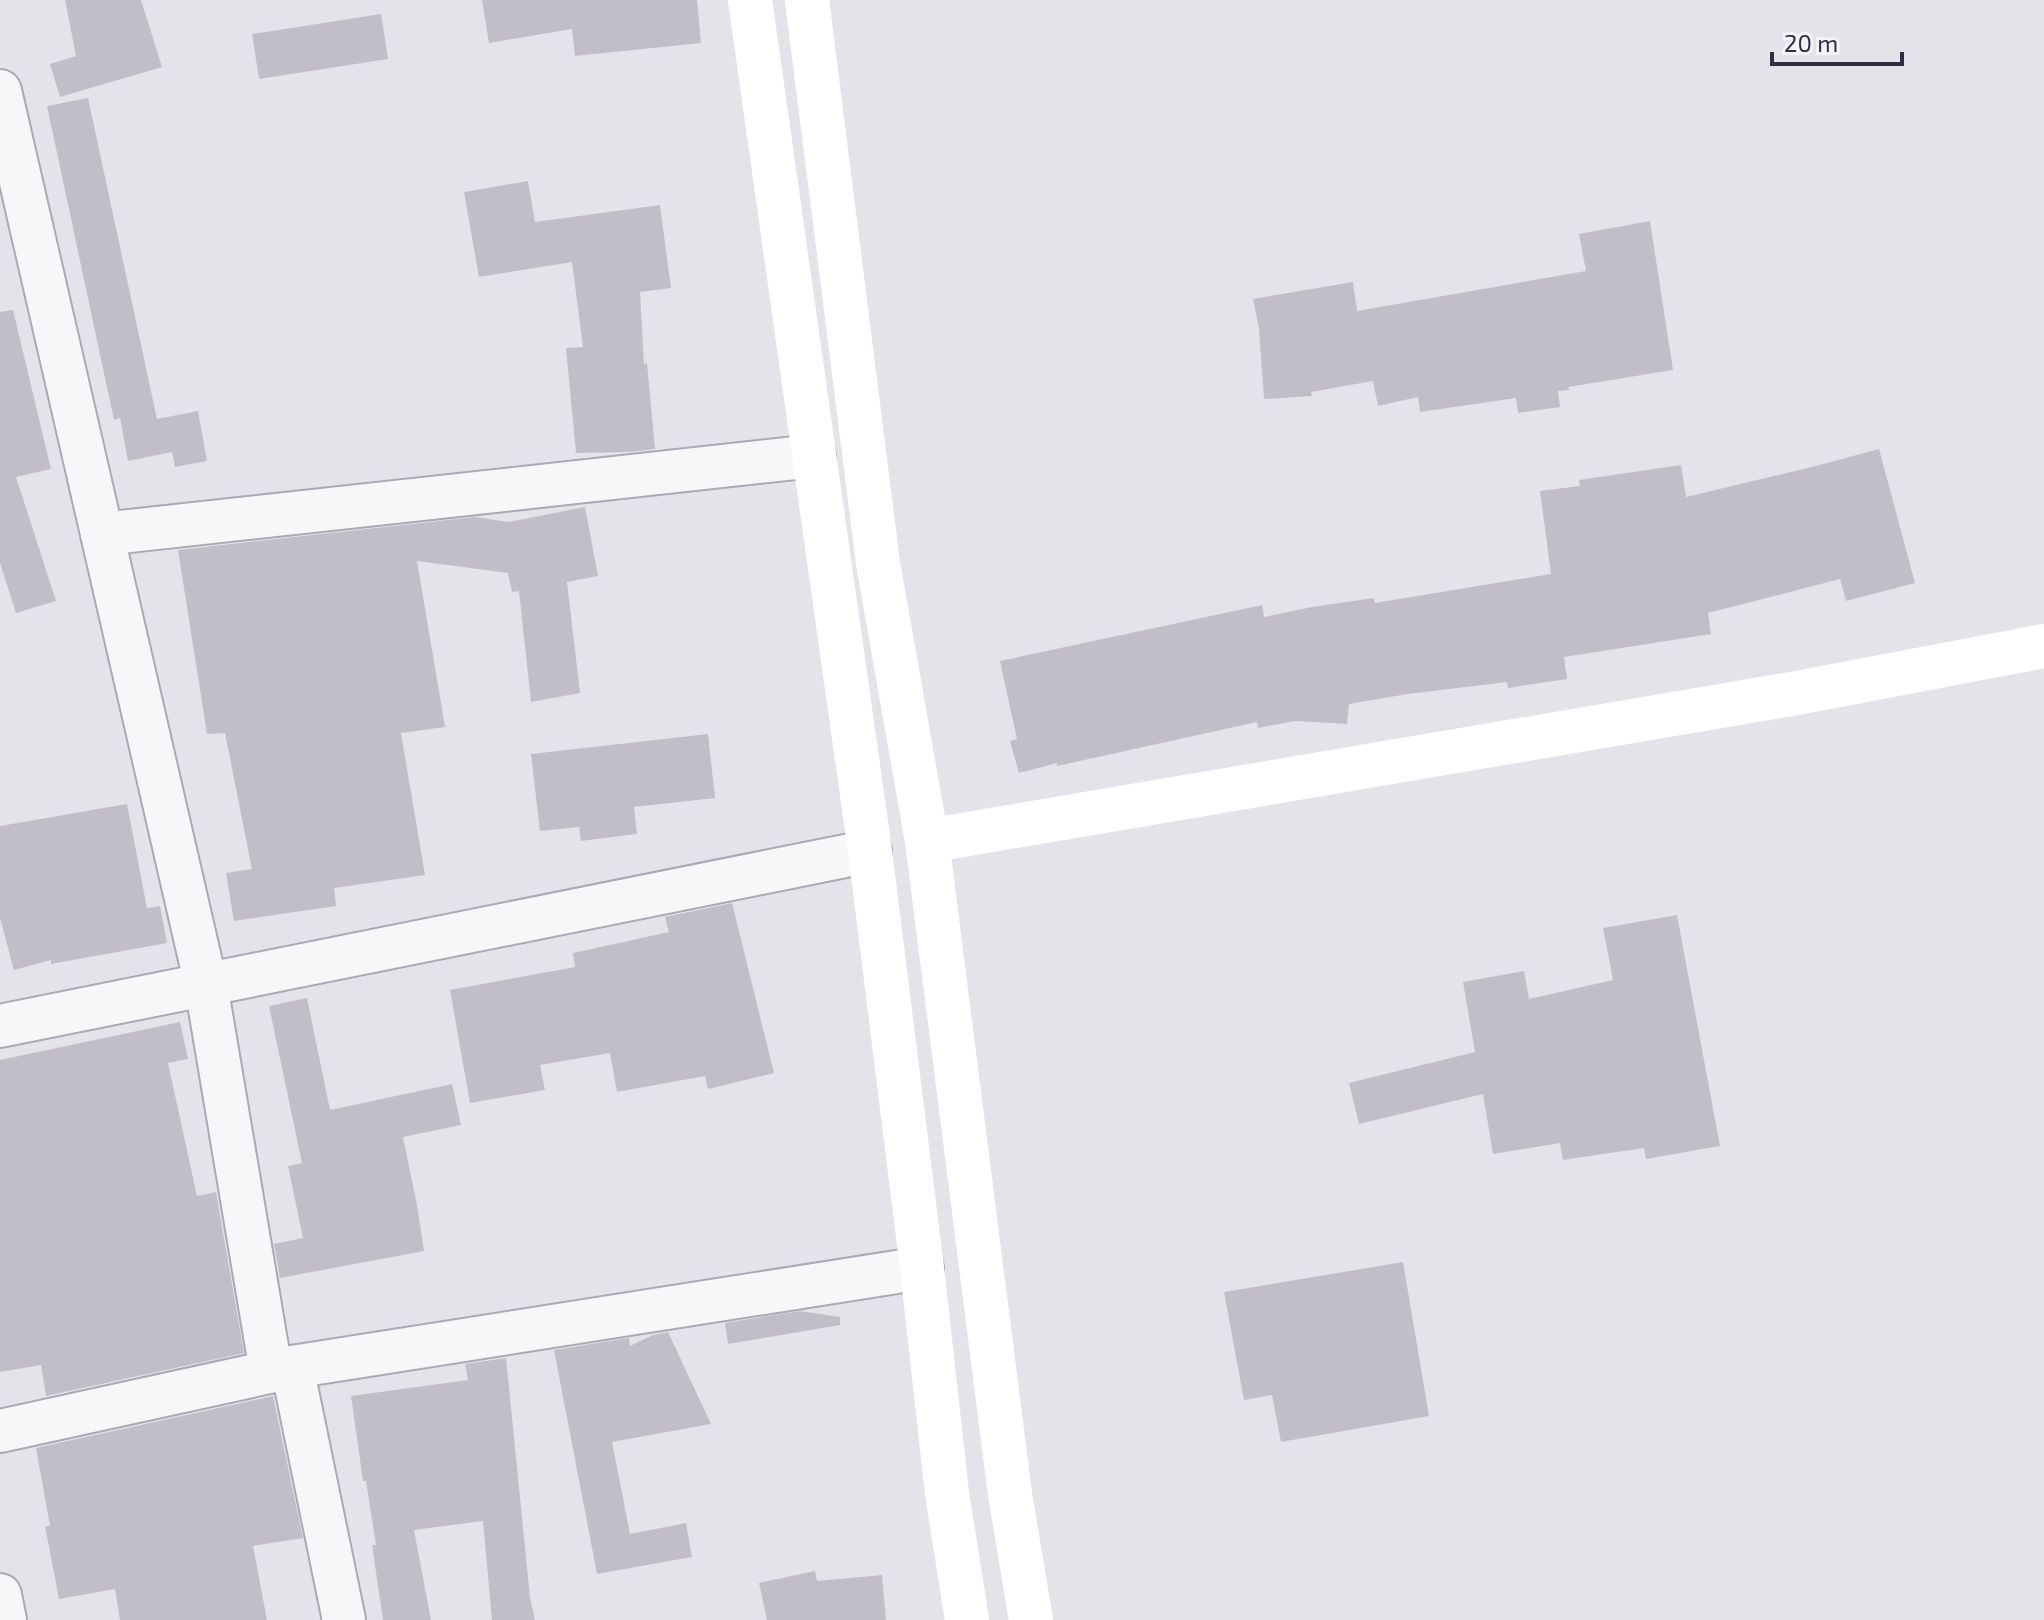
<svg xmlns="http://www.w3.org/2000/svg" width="2044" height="1620" font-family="'Exo 2',sans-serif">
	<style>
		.building { fill: #c1beca }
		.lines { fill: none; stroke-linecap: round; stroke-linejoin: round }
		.street-casing { stroke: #aca8b4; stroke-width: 46 }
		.street { stroke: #f7f6f9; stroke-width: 42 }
		.secondary { stroke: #fff; stroke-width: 44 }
	</style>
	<rect width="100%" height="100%" fill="#e5e3ea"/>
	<g class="building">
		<path d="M 65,0 L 141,0 L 162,67 L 60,97 L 50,64 L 76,56 Z"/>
		<path d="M 482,0 L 697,0 L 701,43 L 575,56 L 572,29 L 489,43 Z"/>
		<path d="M 381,14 L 388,59 L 259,79 L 252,34 Z"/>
		<path d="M 88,98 L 157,419 L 198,411 L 207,461 L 175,467 L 172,452 L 128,461 L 120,418 L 114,420 L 47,106 Z"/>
		<path d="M 528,181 L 535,222 L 660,205 L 671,288 L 640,292 L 644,364 L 647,363 L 655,449 L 629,452 L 576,453 L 566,348 L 583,347 L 572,262 L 479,277 L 464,192 Z"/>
		<path d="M 1650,221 L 1673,370 L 1568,387 L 1569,390 L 1558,391 L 1560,407 L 1518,413 L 1516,398 L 1420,412 L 1418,397 L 1378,406 L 1373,381 L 1311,392 L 1312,396 L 1264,399 L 1259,329 L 1253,299 L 1353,282 L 1357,311 L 1586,271 L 1579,234 Z"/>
		<path d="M 13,310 L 51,469 L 16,477 L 56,601 L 16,613 L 0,563 L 0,312 Z"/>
		<path d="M 1879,449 L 1915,583 L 1846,601 L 1840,579 L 1708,613 L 1711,634 L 1564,657 L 1567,679 L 1508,688 L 1507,682 L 1408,694 L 1349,704 L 1347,724 L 1295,721 L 1258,728 L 1257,722 L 1057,766 L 1057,763 L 1019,773 L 1010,741 L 1017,739 L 1000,661 L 1262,605 L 1264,617 L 1312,607 L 1374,598 L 1375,603 L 1551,574 L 1540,491 L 1580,486 L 1579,480 L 1681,465 L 1686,497 L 1812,467 Z"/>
		<path d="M 585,507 L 598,576 L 567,582 L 580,693 L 531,702 L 519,591 L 512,592 L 508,573 L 417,561 L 445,727 L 401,733 L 425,875 L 334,888 L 336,906 L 234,921 L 226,873 L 252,869 L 225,733 L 207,734 L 178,550 L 475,517 L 509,522 Z"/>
		<path d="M 708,734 L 715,798 L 634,807 L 637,834 L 581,841 L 579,827 L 540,831 L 531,754 Z"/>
		<path d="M 127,804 L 147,908 L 160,906 L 167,943 L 51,964 L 51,960 L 14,970 L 0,918 L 0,826 Z"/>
		<path d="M 732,903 L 774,1073 L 708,1089 L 705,1076 L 617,1092 L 610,1053 L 540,1065 L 545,1090 L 470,1103 L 450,990 L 575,967 L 573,953 L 669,932 L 665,917 Z"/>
		<path d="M 1677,915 L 1720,1146 L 1646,1159 L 1644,1148 L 1563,1160 L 1560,1143 L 1493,1154 L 1483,1094 L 1359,1124 L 1349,1083 L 1475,1052 L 1463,982 L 1524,971 L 1529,999 L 1613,980 L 1603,928 Z"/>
		<path d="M 307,998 L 330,1110 L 452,1084 L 461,1125 L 403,1137 L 417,1205 L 424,1251 L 280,1278 L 274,1244 L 303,1238 L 288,1166 L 302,1163 L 269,1006 Z"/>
		<path d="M 180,1022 L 188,1059 L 168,1063 L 197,1196 L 216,1192 L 244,1353 L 46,1396 L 41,1365 L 0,1372 L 0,1060 Z"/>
		<path d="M 1403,1262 L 1429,1416 L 1281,1442 L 1272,1395 L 1244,1400 L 1224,1292 Z"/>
		<path d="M 800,1311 L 840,1317 L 840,1325 L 728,1344 L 725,1323 Z"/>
		<path d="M 668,1332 L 711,1424 L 612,1442 L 630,1534 L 686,1523 L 692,1557 L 597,1574 L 554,1350 L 629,1338 L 630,1346 L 653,1335 Z"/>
		<path d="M 506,1358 L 530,1598 L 535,1620 L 492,1620 L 483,1521 L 414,1530 L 431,1620 L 383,1620 L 372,1545 L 376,1545 L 366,1481 L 363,1481 L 351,1396 L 468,1380 L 465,1364 Z"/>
		<path d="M 273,1396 L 303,1538 L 253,1546 L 267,1620 L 120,1620 L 115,1589 L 59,1599 L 45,1526 L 50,1526 L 36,1448 Z"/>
		<path d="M 815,1571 L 817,1581 L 882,1575 L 886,1620 L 767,1620 L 759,1583 Z"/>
	</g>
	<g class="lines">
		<g class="street-casing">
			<g id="street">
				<path d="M 0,91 L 206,985 L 271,1371"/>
				<path d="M 102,534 L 814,456"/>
				<path d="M 0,1026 L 870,851"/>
				<path d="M 292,1367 L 344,1620"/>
				<path d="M 0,1431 L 292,1367 L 922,1268"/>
				<path d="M 0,1595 L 5,1620"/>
			</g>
		</g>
		<use href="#street" class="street"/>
		<g class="secondary">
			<path d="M 750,0 L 870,851 L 922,1268 L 947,1493 L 967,1620"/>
			<path d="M 807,0 L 878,563 L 927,841 L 1010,1494 L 1031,1620"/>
			<path d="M 927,841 L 1797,693 L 2044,646"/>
		</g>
	</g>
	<path d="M1772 52v12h130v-12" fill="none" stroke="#332c42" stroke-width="4"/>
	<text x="1784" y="52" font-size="24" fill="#332c42" stroke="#f4f3f8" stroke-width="6" paint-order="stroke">20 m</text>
</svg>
